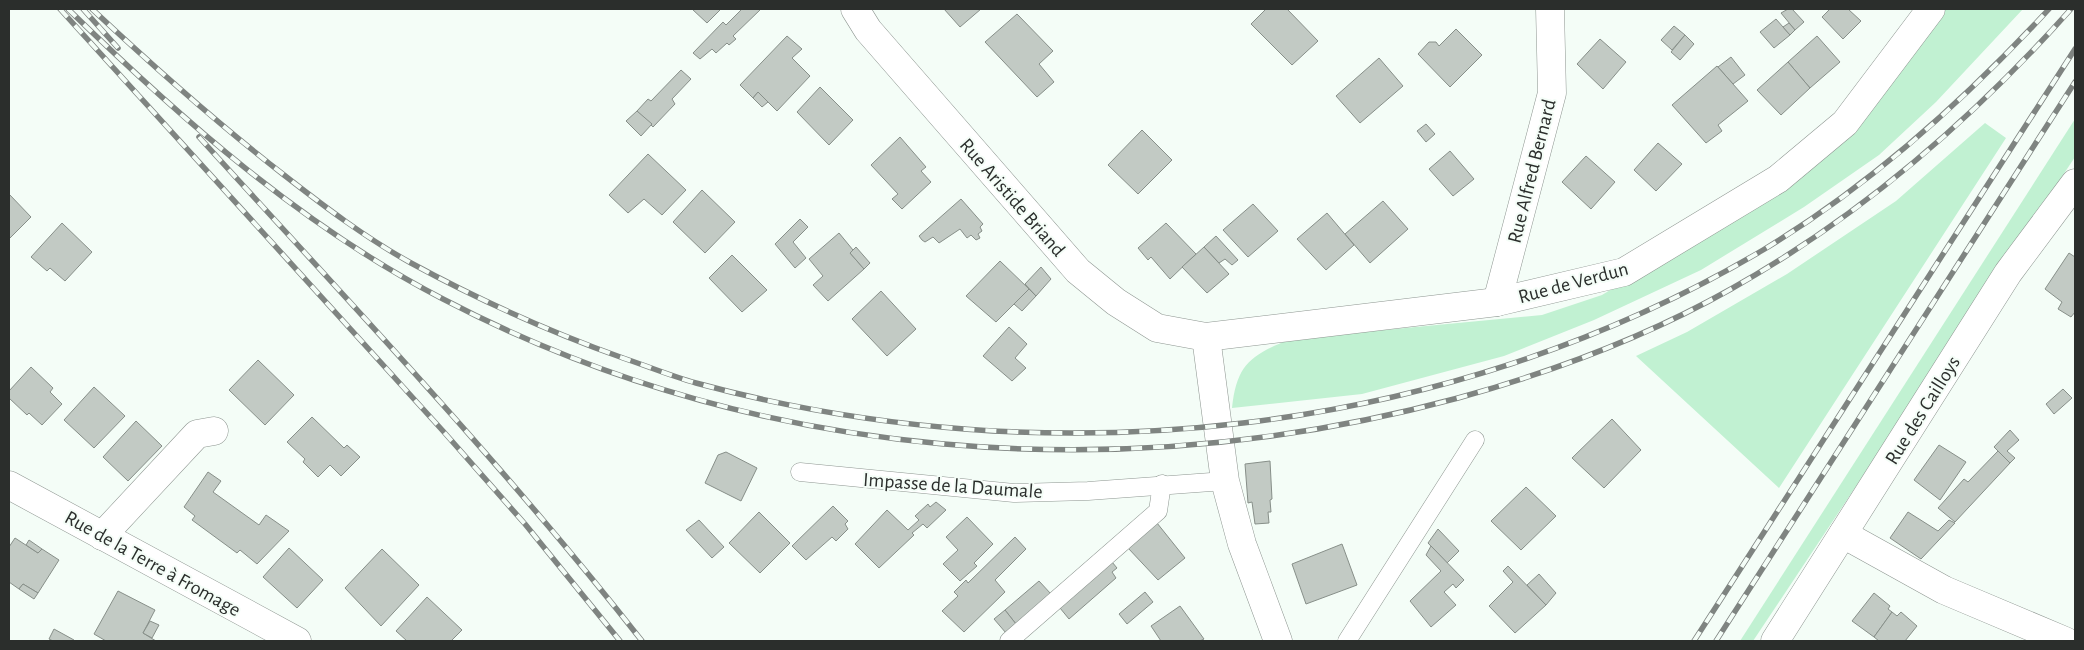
<svg xmlns="http://www.w3.org/2000/svg" width="2084" height="650" font-family="'Alegreya Sans',sans-serif">
	<style>
		.green { fill: #c1f1d2 }
		.building { fill: #c2cac4; stroke: #878f89 }
		.lines { fill: none; stroke-linecap: round; stroke-linejoin: round }
		.service-casing { stroke: #8e9691; stroke-width: 19 }
		.minor-casing { stroke: #8e9691; stroke-width: 29 }
		.service { stroke: #fff; stroke-width: 18 }
		.minor { stroke: #fff; stroke-width: 28 }
		.rail-casing { stroke: #7f8481; stroke-width: 5.5 }
		.rail { stroke: #f4fdf7; stroke-width: 4; stroke-dasharray: 11; stroke-linecap: butt }
		.labels { text-anchor: middle; stroke-width: 4; stroke-linejoin: round; paint-order: stroke }
		.street-label { font-size: 20px; fill: #2b2e2c; stroke: #f4fdf7 }
	</style>
	<rect width="100%" height="100%" fill="#f4fdf7"/>
	<g class="green">
		<path d="M 1941,9 L 2023,9 L 1936,102 L 1879,155 L 1804,207 L 1701,270 L 1594,320 L 1504,356 L 1362,394 L 1232,408 C 1237,364 1250,356 1290,339 L 1542,315 L 1602,295 L 1797,177 Z"/>
		<path d="M 2075,119 L 2075,157 L 1753,641 L 1740,641 Z"/>
		<path d="M 1985,123 L 2006,138 L 1779,488 L 1636,356 L 1687,332 L 1787,274 L 1896,201 Z"/>
	</g>
	<g class="building">
		<path d="M 692,9 L 721,9 L 707,23 Z"/>
		<path d="M 742,9 L 761,9 L 733,36 L 736,39 L 729,45 L 727,43 L 716,53 L 712,49 L 700,59 L 693,53 L 723,22 L 726,25 Z"/>
		<path d="M 944,9 L 981,9 L 960,27 Z"/>
		<path d="M 1266,9 L 1287,9 L 1318,41 L 1292,65 L 1251,24 Z"/>
		<path d="M 1788,9 L 1792,9 L 1804,22 L 1795,30 L 1781,13 Z"/>
		<path d="M 1830,9 L 1848,9 L 1861,21 L 1843,39 L 1822,17 Z"/>
		<path d="M 1017,14 L 1053,51 L 1039,64 L 1054,82 L 1037,97 L 985,42 Z"/>
		<path d="M 1776,19 L 1790,35 L 1774,48 L 1760,32 Z"/>
		<path d="M 1789,23 L 1795,30 L 1790,35 L 1783,27 Z"/>
		<path d="M 1674,26 L 1685,35 L 1672,50 L 1661,40 Z"/>
		<path d="M 1456,29 L 1482,55 L 1450,87 L 1418,54 L 1429,42 L 1436,42 L 1439,46 Z"/>
		<path d="M 1685,35 L 1694,44 L 1680,60 L 1671,52 Z"/>
		<path d="M 787,36 L 802,49 L 792,58 L 810,76 L 777,111 L 758,92 L 753,98 L 740,85 Z"/>
		<path d="M 1817,36 L 1840,62 L 1810,88 L 1788,62 Z"/>
		<path d="M 1600,39 L 1626,62 L 1603,89 L 1577,64 Z"/>
		<path d="M 1731,57 L 1745,75 L 1733,84 L 1718,67 Z"/>
		<path d="M 1379,58 L 1403,86 L 1360,123 L 1336,96 Z"/>
		<path d="M 1788,62 L 1810,88 L 1781,115 L 1757,90 Z"/>
		<path d="M 1717,66 L 1748,101 L 1718,125 L 1722,131 L 1706,143 L 1672,105 Z"/>
		<path d="M 681,70 L 691,79 L 672,99 L 675,104 L 653,127 L 637,111 L 648,99 L 651,101 Z"/>
		<path d="M 820,87 L 853,120 L 829,145 L 797,112 Z"/>
		<path d="M 758,92 L 768,102 L 762,107 L 753,98 Z"/>
		<path d="M 637,111 L 652,124 L 641,136 L 626,121 Z"/>
		<path d="M 1426,124 L 1435,134 L 1426,142 L 1417,131 Z"/>
		<path d="M 1142,130 L 1172,160 L 1138,194 L 1108,165 Z"/>
		<path d="M 900,137 L 926,167 L 921,171 L 931,182 L 902,209 L 892,199 L 898,194 L 871,165 Z"/>
		<path d="M 1658,143 L 1682,164 L 1656,191 L 1634,170 Z"/>
		<path d="M 1450,151 L 1474,179 L 1453,196 L 1429,169 Z"/>
		<path d="M 648,154 L 686,190 L 662,215 L 644,199 L 628,213 L 609,195 Z"/>
		<path d="M 1586,156 L 1615,182 L 1591,209 L 1562,182 Z"/>
		<path d="M 702,190 L 735,222 L 705,253 L 673,222 Z"/>
		<path d="M 9,194 L 31,217 L 9,239 Z"/>
		<path d="M 961,199 L 983,224 L 980,227 L 982,231 L 978,234 L 980,238 L 976,240 L 971,235 L 967,238 L 960,229 L 939,243 L 933,237 L 925,242 L 922,240 L 919,236 Z"/>
		<path d="M 1383,201 L 1408,229 L 1370,263 L 1345,234 Z"/>
		<path d="M 1253,204 L 1278,231 L 1248,257 L 1223,230 Z"/>
		<path d="M 1327,213 L 1354,245 L 1326,270 L 1297,239 Z"/>
		<path d="M 800,219 L 808,227 L 793,242 L 806,258 L 795,268 L 775,244 Z"/>
		<path d="M 62,223 L 92,252 L 65,281 L 50,268 L 47,271 L 31,257 Z"/>
		<path d="M 1166,223 L 1196,254 L 1170,279 L 1151,257 L 1148,260 L 1138,248 Z"/>
		<path d="M 839,233 L 853,250 L 850,253 L 864,269 L 828,301 L 813,285 L 823,276 L 809,259 Z"/>
		<path d="M 1216,236 L 1238,260 L 1232,265 L 1225,259 L 1219,263 L 1204,247 Z"/>
		<path d="M 856,247 L 870,263 L 864,269 L 850,253 Z"/>
		<path d="M 1204,247 L 1229,274 L 1207,293 L 1182,267 Z"/>
		<path d="M 2069,253 L 2075,257 L 2075,312 L 2071,317 L 2058,309 L 2062,302 L 2045,289 Z"/>
		<path d="M 732,255 L 767,290 L 742,312 L 709,278 Z"/>
		<path d="M 1000,261 L 1029,289 L 996,322 L 966,296 Z"/>
		<path d="M 1041,267 L 1051,279 L 1036,296 L 1025,284 Z"/>
		<path d="M 1029,289 L 1036,296 L 1022,311 L 1014,304 Z"/>
		<path d="M 881,291 L 916,329 L 887,356 L 852,319 Z"/>
		<path d="M 1009,327 L 1027,344 L 1015,358 L 1026,368 L 1012,381 L 983,356 Z"/>
		<path d="M 258,360 L 294,395 L 265,425 L 229,390 Z"/>
		<path d="M 31,367 L 53,388 L 50,392 L 62,404 L 42,425 L 29,413 L 27,415 L 9,398 L 9,391 Z"/>
		<path d="M 94,387 L 125,416 L 94,448 L 64,420 Z"/>
		<path d="M 2063,389 L 2072,398 L 2054,414 L 2046,404 Z"/>
		<path d="M 312,417 L 344,448 L 347,445 L 360,457 L 341,476 L 330,465 L 318,477 L 303,462 L 305,459 L 287,442 Z"/>
		<path d="M 1612,419 L 1641,450 L 1604,488 L 1572,458 Z"/>
		<path d="M 136,421 L 162,446 L 128,481 L 103,457 Z"/>
		<path d="M 2010,430 L 2019,440 L 2007,451 L 2015,458 L 2010,463 L 1994,447 Z"/>
		<path d="M 1939,445 L 1966,462 L 1940,500 L 1914,480 Z"/>
		<path d="M 1998,451 L 2010,463 L 1955,522 L 1938,508 L 1964,479 L 1968,482 Z"/>
		<path d="M 726,452 L 757,468 L 741,501 L 705,483 L 718,455 Z"/>
		<path d="M 1270,461 L 1272,499 L 1270,500 L 1271,512 L 1268,512 L 1269,523 L 1255,524 L 1252,502 L 1248,503 L 1245,464 Z"/>
		<path d="M 208,472 L 221,481 L 213,492 L 259,525 L 266,515 L 289,531 L 257,564 L 240,550 L 237,553 L 192,520 L 195,516 L 184,507 Z"/>
		<path d="M 1526,487 L 1556,516 L 1521,550 L 1491,521 Z"/>
		<path d="M 936,502 L 946,510 L 927,528 L 923,524 L 912,533 L 914,535 L 879,568 L 855,544 L 887,510 L 908,530 L 919,520 L 915,516 L 928,504 L 930,507 Z"/>
		<path d="M 833,506 L 848,521 L 845,524 L 848,529 L 836,541 L 832,537 L 806,560 L 792,546 Z"/>
		<path d="M 759,512 L 790,543 L 760,573 L 729,543 Z"/>
		<path d="M 1908,512 L 1938,531 L 1949,520 L 1955,523 L 1921,559 L 1890,538 Z"/>
		<path d="M 967,517 L 993,544 L 974,563 L 977,566 L 960,581 L 943,564 L 958,550 L 946,537 Z"/>
		<path d="M 699,520 L 724,547 L 712,558 L 686,530 Z"/>
		<path d="M 1157,523 L 1185,558 L 1158,580 L 1128,548 Z"/>
		<path d="M 1438,529 L 1459,551 L 1447,563 L 1428,543 Z"/>
		<path d="M 1015,537 L 1026,549 L 995,580 L 1005,592 L 964,632 L 942,611 L 958,596 L 954,592 L 966,580 L 968,583 Z"/>
		<path d="M 15,538 L 38,553 L 42,549 L 59,560 L 38,593 L 23,584 L 19,589 L 9,582 L 9,547 Z"/>
		<path d="M 29,540 L 42,549 L 38,553 L 26,545 Z"/>
		<path d="M 1342,544 L 1357,585 L 1306,604 L 1292,564 Z"/>
		<path d="M 1431,546 L 1464,580 L 1456,588 L 1453,584 L 1444,592 L 1456,605 L 1431,627 L 1410,601 L 1441,571 L 1426,555 Z"/>
		<path d="M 289,548 L 323,580 L 297,608 L 263,577 Z"/>
		<path d="M 382,549 L 419,585 L 381,626 L 345,588 Z"/>
		<path d="M 1112,562 L 1117,568 L 1112,572 L 1116,578 L 1069,619 L 1060,608 Z"/>
		<path d="M 1508,566 L 1546,605 L 1515,633 L 1489,606 L 1513,582 L 1503,571 Z"/>
		<path d="M 1539,574 L 1556,593 L 1546,605 L 1527,585 Z"/>
		<path d="M 1039,581 L 1051,594 L 1016,624 L 1005,610 Z"/>
		<path d="M 23,584 L 38,593 L 34,599 L 19,589 Z"/>
		<path d="M 118,591 L 155,610 L 143,633 L 156,641 L 106,641 L 94,634 Z"/>
		<path d="M 1145,592 L 1153,602 L 1127,624 L 1119,614 Z"/>
		<path d="M 1874,593 L 1890,606 L 1888,609 L 1892,612 L 1874,637 L 1852,621 Z"/>
		<path d="M 427,597 L 462,630 L 451,641 L 407,641 L 396,631 Z"/>
		<path d="M 1180,606 L 1204,639 L 1200,641 L 1161,641 L 1151,626 Z"/>
		<path d="M 1005,610 L 1016,624 L 1006,633 L 994,619 Z"/>
		<path d="M 1892,612 L 1897,616 L 1901,612 L 1917,626 L 1905,641 L 1879,641 L 1874,637 Z"/>
		<path d="M 150,621 L 159,625 L 152,638 L 143,633 Z"/>
		<path d="M 54,629 L 74,640 L 74,641 L 53,641 L 49,639 Z"/>
	</g>
	<g class="lines">
		<g class="service-casing">
			<g id="service">
				<path d="M 800,472 L 1014,493 L 1088,491 L 1225,481"/>
				<path d="M 1009,641 L 1158,511 L 1162,484"/>
				<path d="M 1347,641 L 1475,440"/>
			</g>
		</g>
		<g class="minor-casing">
			<g id="minor">
				<path d="M 855,9 L 868,30 L 1078,271 L 1116,302 L 1157,328 L 1206,337 L 1497,302 L 1624,272 L 1778,179 L 1845,123 L 1931,9"/>
				<path d="M 1497,302 L 1552,93 L 1550,9"/>
				<path d="M 1206,337 L 1225,481 L 1242,544 L 1278,641"/>
				<path d="M 9,485 L 297,641"/>
				<path d="M 1843,534 L 1944,590 L 2065,641"/>
				<path d="M 102,536 L 197,434 L 214,431"/>
				<path d="M 1775,641 L 2008,273 L 2075,183"/>
			</g>
		</g>
		<use href="#service" class="service"/>
		<use href="#minor" class="minor"/>
		<g class="rail-casing">
			<g id="rail">
				<path d="M 60,9 L 443,431 L 525,524 L 620,641"/>
				<path d="M 68,9 C 181,119 302,226 443,299 C 755,462 1121,489 1458,398 C 1552,372 1646,337 1731,289 C 1861,216 1972,120 2071,9"/>
				<path d="M 83,9 L 118,48"/>
				<path d="M 92,9 C 154,67 217,123 284,175 C 325,207 366,238 411,263 C 479,300 550,332 623,358 C 647,366 671,376 696,383 C 1050,479 1445,438 1763,250 C 1871,185 1964,101 2049,9"/>
				<path d="M 199,137 C 349,302 504,465 642,641"/>
				<path d="M 1694,641 L 2075,49"/>
				<path d="M 1716,641 L 2075,82"/>
			</g>
		</g>
		<use href="#rail" class="rail"/>
	</g>
	<g class="labels">
		<g class="street-label">
			<text transform="translate(1531 171) rotate(-76)" y="7">Rue Alfred Bernard</text>
			<text transform="translate(1013 197) rotate(49)" y="7">Rue Aristide Briand</text>
			<text transform="translate(1573 282) rotate(-15)" y="7">Rue de Verdun</text>
			<text transform="translate(1922 410) rotate(-58)" y="7">Rue des Cailloys</text>
			<text transform="translate(953 485) rotate(4)" y="7">Impasse de la Daumale</text>
			<text transform="translate(153 563) rotate(29)" y="7">Rue de la Terre à Fromage</text>
		</g>
	</g>
	<rect width="2084" height="650" fill="none" stroke="#2b2e2c" stroke-width="20"/>
</svg>
